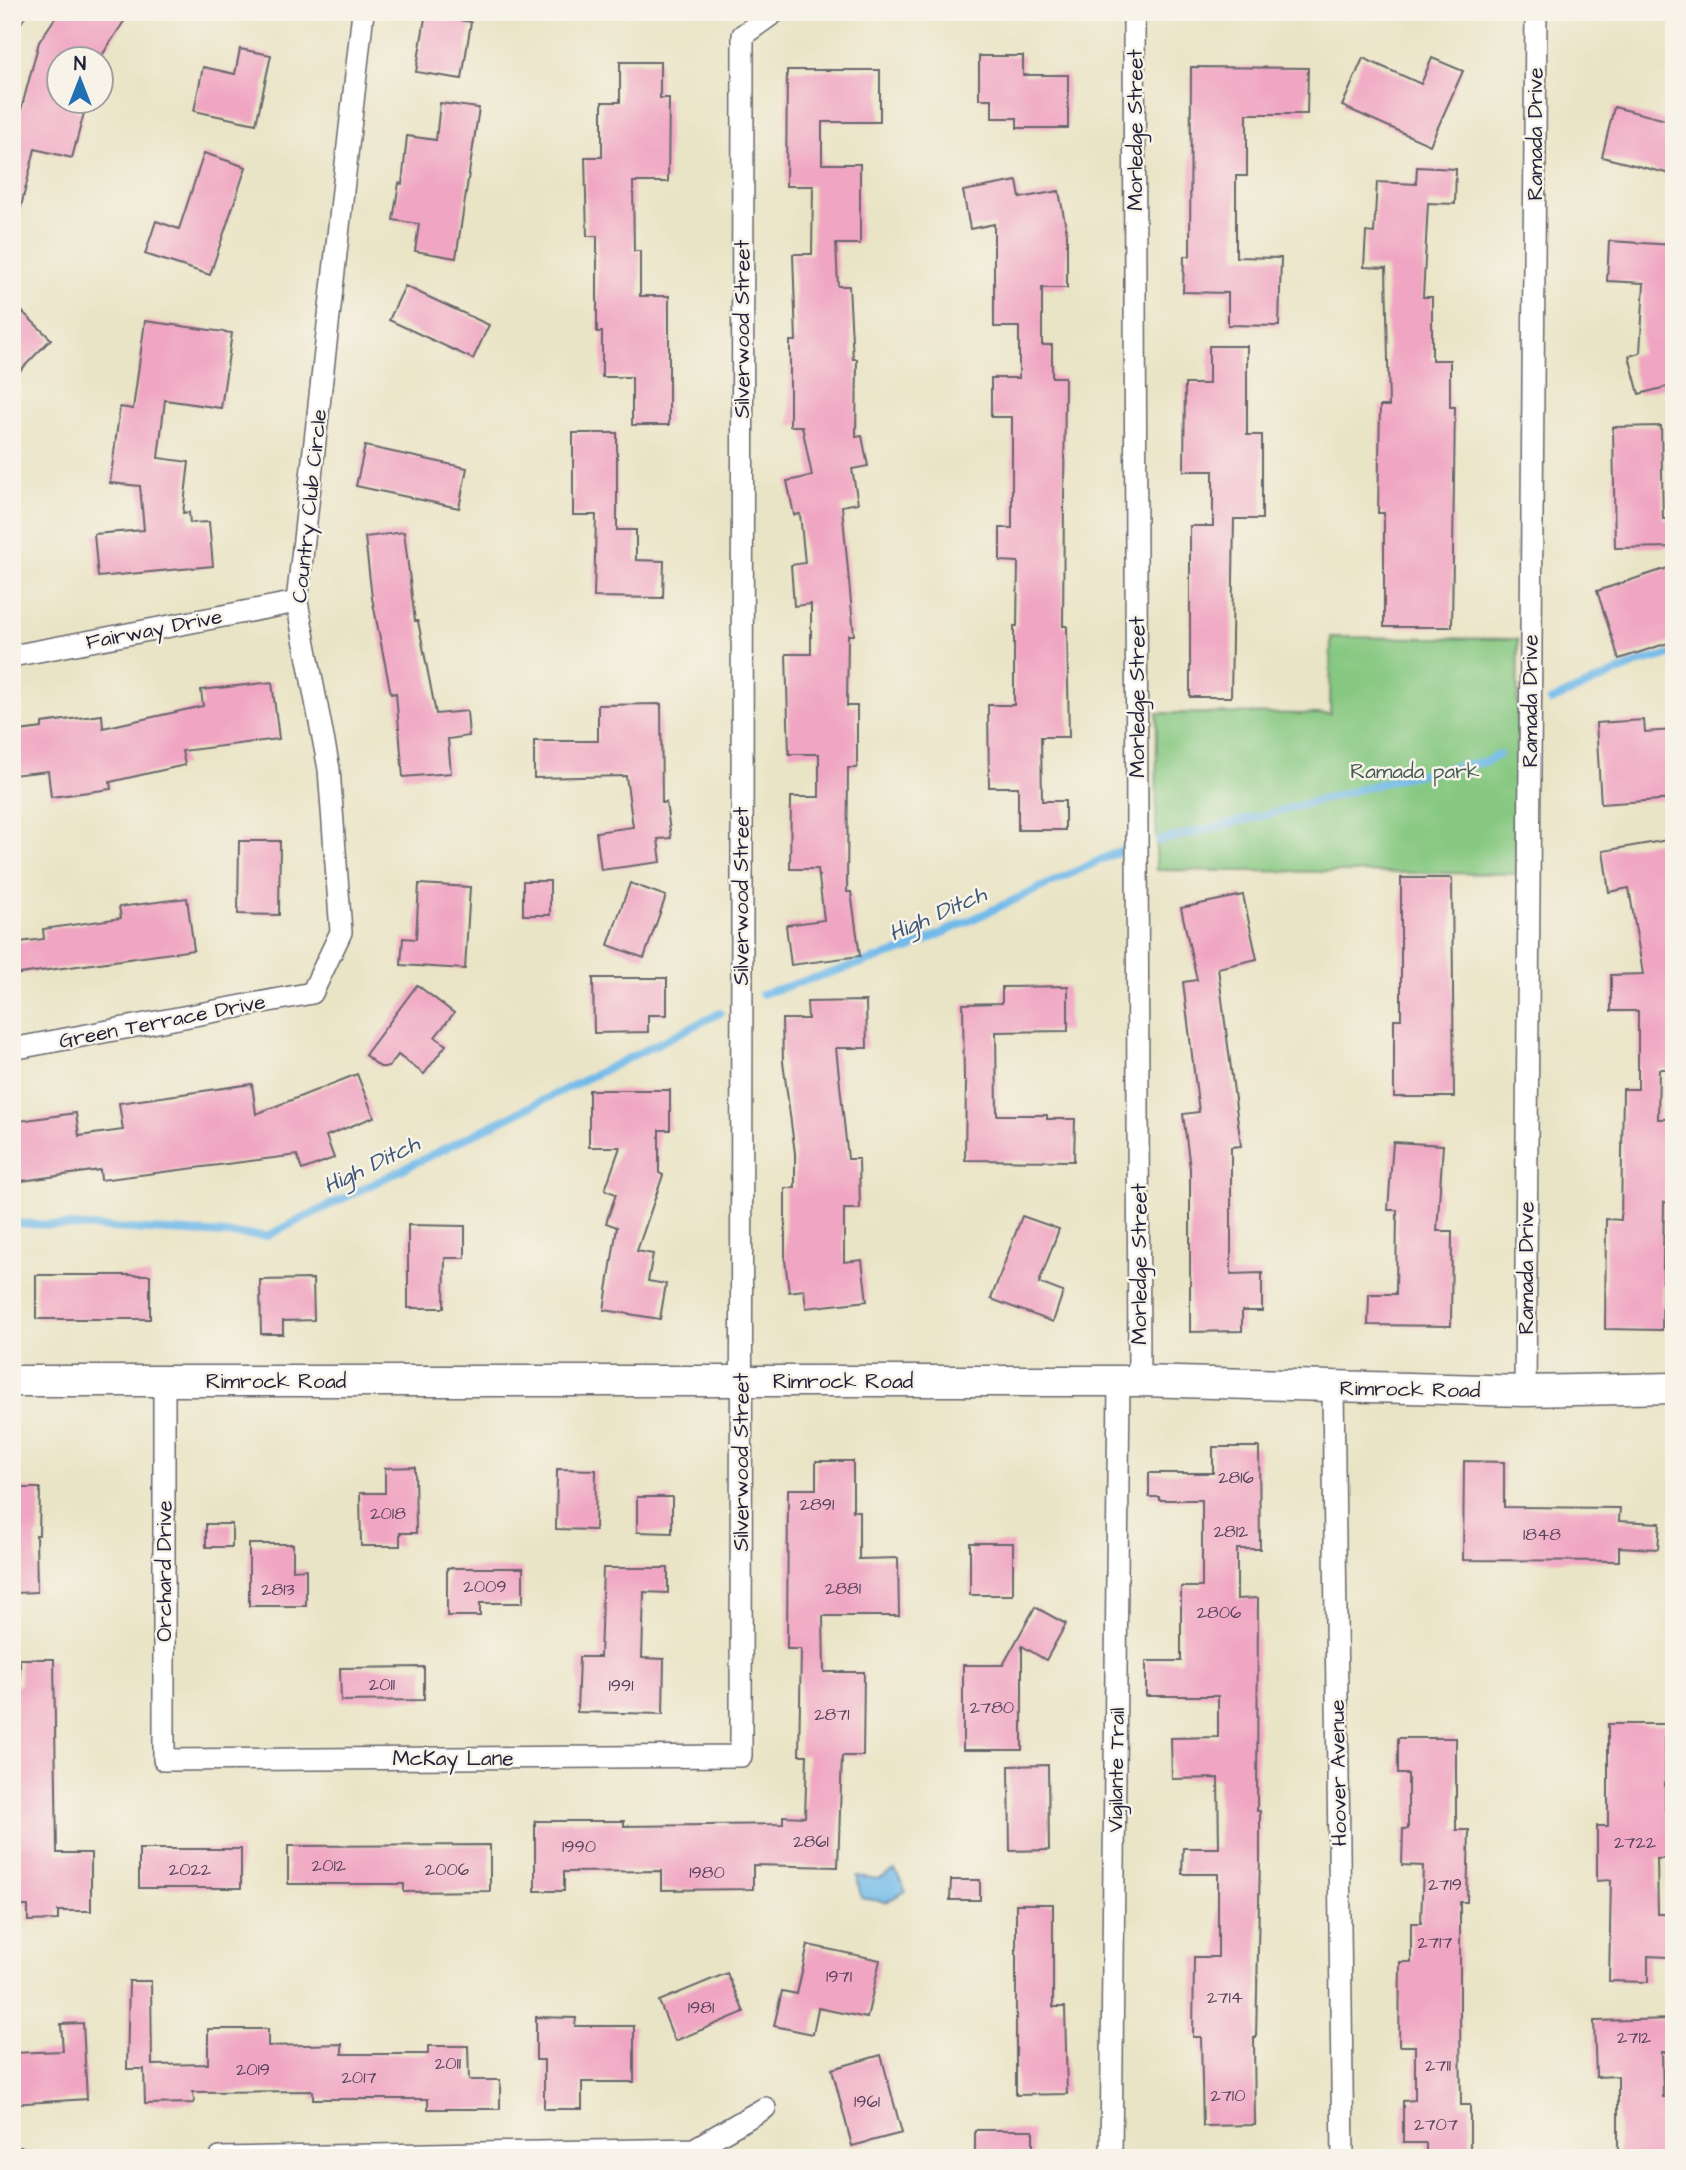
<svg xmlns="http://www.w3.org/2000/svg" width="1686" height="2170" font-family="'Architects Daughter',sans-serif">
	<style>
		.green { fill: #86c881; stroke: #54755e; stroke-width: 2 }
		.water { fill: #71bae9; stroke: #4a6e92; stroke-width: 2 }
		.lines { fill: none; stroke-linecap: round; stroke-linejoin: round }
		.stream { stroke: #71bae9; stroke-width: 8 }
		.building { fill: #f0a6c2 }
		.minor-casing { stroke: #68666c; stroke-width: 24 }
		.secondary-casing { stroke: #68666c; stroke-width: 33 }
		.minor { stroke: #fff; stroke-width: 21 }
		.secondary { stroke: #fff; stroke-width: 30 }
		.labels { text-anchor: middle; stroke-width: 5; stroke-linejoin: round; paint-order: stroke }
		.number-label { font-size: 18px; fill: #56435d }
		.street-label { font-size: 21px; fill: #22223b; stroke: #f7f3e8 }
		.park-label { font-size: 21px; fill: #455c54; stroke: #f7f3e8 }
		.water-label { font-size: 23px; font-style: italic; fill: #3e5778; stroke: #f7f3e8 }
	</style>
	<rect width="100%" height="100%" fill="#f7f3e8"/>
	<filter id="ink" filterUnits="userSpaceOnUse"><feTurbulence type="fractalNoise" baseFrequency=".0143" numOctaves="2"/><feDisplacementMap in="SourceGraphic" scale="14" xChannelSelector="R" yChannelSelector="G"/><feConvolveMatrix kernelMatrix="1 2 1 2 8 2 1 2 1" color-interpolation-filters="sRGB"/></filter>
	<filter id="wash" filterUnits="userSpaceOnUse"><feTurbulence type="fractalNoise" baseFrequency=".00686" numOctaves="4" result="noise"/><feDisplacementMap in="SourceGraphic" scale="28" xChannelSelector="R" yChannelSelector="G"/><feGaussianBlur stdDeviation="1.57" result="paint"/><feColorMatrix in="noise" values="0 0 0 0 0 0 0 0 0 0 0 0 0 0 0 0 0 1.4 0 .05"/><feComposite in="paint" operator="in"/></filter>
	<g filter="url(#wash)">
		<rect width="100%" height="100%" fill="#eae4c6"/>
		<path class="green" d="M 1331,637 L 1518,639 L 1516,874 L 1156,870 L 1157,713 L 1330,714 Z"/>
		<path class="water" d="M 895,1870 L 906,1891 L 886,1902 L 861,1898 L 857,1876 L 879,1879 Z"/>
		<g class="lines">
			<g class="stream">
				<path d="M 1551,701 L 1641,662 L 1674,654"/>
				<path d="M 1159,841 L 1269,814 L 1404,777 L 1487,761 L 1499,755"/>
				<path d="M 762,994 L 908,949 L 1122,850"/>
				<path d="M 12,1223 L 267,1236 L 720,1013"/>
			</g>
		</g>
		<g id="blocks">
			<g class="building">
				<path d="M 59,12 L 130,12 L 99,60 L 60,60 L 60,102 L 75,102 L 73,109 L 84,113 L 72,158 L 35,149 L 20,211 L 12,210 L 12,107 L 21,110 L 39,42 Z"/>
				<path d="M 426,12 L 460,12 L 459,20 L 471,22 L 462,79 L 416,72 Z"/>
				<path d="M 240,49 L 271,55 L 256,124 L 194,111 L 203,67 L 235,74 Z"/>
				<path d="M 979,56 L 1023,56 L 1023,75 L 1068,75 L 1068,128 L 1017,128 L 1017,118 L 992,118 L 992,99 L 979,99 Z"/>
				<path d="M 1363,58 L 1421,84 L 1432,58 L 1463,71 L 1430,145 L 1342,106 Z"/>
				<path d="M 620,62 L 660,62 L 660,98 L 669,98 L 668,182 L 633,182 L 634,251 L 640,251 L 640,296 L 669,296 L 669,425 L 632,425 L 632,377 L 602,377 L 602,332 L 597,332 L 597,236 L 587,236 L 585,157 L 602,157 L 602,102 L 620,102 Z"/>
				<path d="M 1191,67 L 1308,68 L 1307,114 L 1247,114 L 1247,176 L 1236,176 L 1236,257 L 1281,258 L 1279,326 L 1228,325 L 1228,293 L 1183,292 L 1184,256 L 1190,256 Z"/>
				<path d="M 787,70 L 880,70 L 880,122 L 822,122 L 822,164 L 860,164 L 860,244 L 836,244 L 838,286 L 849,286 L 853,359 L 857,359 L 856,437 L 862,436 L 868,466 L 852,469 L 858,503 L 842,506 L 854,635 L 848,635 L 847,706 L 857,706 L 857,768 L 848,768 L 847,892 L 851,892 L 860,956 L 791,965 L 786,925 L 824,920 L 818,869 L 790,869 L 791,797 L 819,797 L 819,754 L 789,754 L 786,654 L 811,654 L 811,604 L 794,606 L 791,565 L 805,563 L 800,514 L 794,515 L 787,481 L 812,476 L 802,426 L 790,426 L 790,341 L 796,341 L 793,254 L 812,254 L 813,186 L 786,186 Z"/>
				<path d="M 440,103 L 479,108 L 456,258 L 415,251 L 419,224 L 393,220 L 399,183 L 402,184 L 407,136 L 436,140 Z"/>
				<path d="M 1614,107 L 1674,122 L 1674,175 L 1602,157 Z"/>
				<path d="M 204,153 L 246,167 L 210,275 L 145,254 L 156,221 L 179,229 Z"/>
				<path d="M 1417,167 L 1456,169 L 1455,204 L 1428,203 L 1423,297 L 1432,297 L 1432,360 L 1450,360 L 1450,407 L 1455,407 L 1452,627 L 1384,627 L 1384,513 L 1378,513 L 1380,406 L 1389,406 L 1386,268 L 1364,267 L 1366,232 L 1374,233 L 1377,182 L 1416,184 Z"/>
				<path d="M 1017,181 L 1020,198 L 1059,191 L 1067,233 L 1067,288 L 1042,288 L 1042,345 L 1052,345 L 1052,377 L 1065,377 L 1063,626 L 1067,626 L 1069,737 L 1041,737 L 1042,801 L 1065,801 L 1065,830 L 1018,830 L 1018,787 L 989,787 L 988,705 L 1014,705 L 1014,626 L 1017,626 L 1018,562 L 1000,561 L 1000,528 L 1012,528 L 1012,417 L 991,417 L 991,378 L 1019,378 L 1019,327 L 994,327 L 994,224 L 970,229 L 963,191 Z"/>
				<path d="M 1609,241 L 1674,245 L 1674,385 L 1639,394 L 1629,356 L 1640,353 L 1644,283 L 1607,281 Z"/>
				<path d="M 405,286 L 489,325 L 473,359 L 389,320 Z"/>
				<path d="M 12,302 L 51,339 L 12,379 Z"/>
				<path d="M 145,321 L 232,333 L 221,408 L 165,400 L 158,458 L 189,462 L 183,513 L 189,512 L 190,523 L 209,522 L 213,566 L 98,577 L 94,534 L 144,530 L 140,486 L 110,483 L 120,407 L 133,409 Z"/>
				<path d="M 1209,346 L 1247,346 L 1247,435 L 1262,435 L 1262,519 L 1234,519 L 1231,697 L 1190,697 L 1190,526 L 1213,526 L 1213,471 L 1184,471 L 1185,384 L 1209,384 Z"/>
				<path d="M 1661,426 L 1663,519 L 1674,519 L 1674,547 L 1615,548 L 1613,427 Z"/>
				<path d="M 573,433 L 617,433 L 617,530 L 636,530 L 636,560 L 664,561 L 663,598 L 594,597 L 596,515 L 573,515 Z"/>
				<path d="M 365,446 L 467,468 L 459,508 L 356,486 Z"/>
				<path d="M 404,532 L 415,621 L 418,621 L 436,714 L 467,711 L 469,736 L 448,739 L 451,773 L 403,777 L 396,693 L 391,694 L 372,598 L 365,537 Z"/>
				<path d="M 1674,566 L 1674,641 L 1619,659 L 1597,591 Z"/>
				<path d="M 272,682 L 279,739 L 182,751 L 185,765 L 110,782 L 111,789 L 51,797 L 48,771 L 12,775 L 12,732 L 42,728 L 42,723 L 102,715 L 103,728 L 203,706 L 201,690 Z"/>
				<path d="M 661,704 L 662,803 L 666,802 L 671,838 L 658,839 L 661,862 L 601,870 L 596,832 L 633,827 L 626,776 L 534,778 L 534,741 L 598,741 L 598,705 Z"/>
				<path d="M 1644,720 L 1645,732 L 1674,730 L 1674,799 L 1601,804 L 1596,723 Z"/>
				<path d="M 1674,839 L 1674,1069 L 1659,1069 L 1658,1119 L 1674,1119 L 1674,1203 L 1664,1202 L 1662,1330 L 1605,1329 L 1606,1219 L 1621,1220 L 1623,1089 L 1638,1089 L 1638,1011 L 1611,1011 L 1611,975 L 1643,974 L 1629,888 L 1609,892 L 1603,851 Z"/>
				<path d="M 239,841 L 280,841 L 279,915 L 238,914 Z"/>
				<path d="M 1401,878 L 1452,878 L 1454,1097 L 1394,1097 L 1394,1019 L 1401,1019 Z"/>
				<rect x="523" y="881" width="27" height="34"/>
				<path d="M 630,883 L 666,896 L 644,958 L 608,945 Z"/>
				<path d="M 419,884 L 470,887 L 465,969 L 401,965 L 403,938 L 416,939 Z"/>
				<path d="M 1243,895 L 1257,959 L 1218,968 L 1241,1146 L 1231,1147 L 1231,1274 L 1262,1273 L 1262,1311 L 1242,1311 L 1242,1331 L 1190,1332 L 1190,1168 L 1183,1114 L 1199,1112 L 1183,982 L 1197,980 L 1181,908 Z"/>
				<path d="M 187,898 L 194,950 L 12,975 L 12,943 L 44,939 L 43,929 L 121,918 L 119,907 Z"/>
				<path d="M 593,978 L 667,978 L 667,1015 L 648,1015 L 648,1032 L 594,1033 Z"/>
				<path d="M 417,985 L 454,1013 L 435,1037 L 446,1045 L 424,1074 L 398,1055 L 389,1067 L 380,1067 L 365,1055 Z"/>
				<path d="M 1068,986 L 1068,1031 L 996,1032 L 997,1115 L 1047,1115 L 1047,1119 L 1075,1119 L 1074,1161 L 965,1160 L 966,1081 L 964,1081 L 963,1004 L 1002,1003 L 1002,987 Z"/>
				<path d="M 866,1001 L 867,1048 L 836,1048 L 848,1159 L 859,1159 L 860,1209 L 844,1209 L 844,1262 L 862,1260 L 867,1301 L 806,1308 L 804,1290 L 789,1292 L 785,1260 L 785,1188 L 795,1188 L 795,1153 L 783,1062 L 782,1019 L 808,1019 L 807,1002 Z"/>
				<path d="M 357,1074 L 374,1117 L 326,1136 L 334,1158 L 302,1170 L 297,1155 L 101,1180 L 100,1170 L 14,1182 L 12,1122 L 76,1113 L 79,1136 L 123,1130 L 119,1103 L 252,1084 L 256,1114 Z"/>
				<path d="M 589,1090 L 670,1090 L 670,1130 L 659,1130 L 659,1173 L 663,1175 L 637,1251 L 653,1254 L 648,1281 L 666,1284 L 660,1319 L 604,1310 L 617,1227 L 606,1223 L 616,1194 L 605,1190 L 620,1147 L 589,1147 Z"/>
				<path d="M 1393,1142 L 1443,1145 L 1437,1231 L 1452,1231 L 1451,1326 L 1368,1325 L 1369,1294 L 1396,1294 L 1397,1210 L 1388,1210 Z"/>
				<path d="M 1022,1216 L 1059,1229 L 1039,1283 L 1063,1292 L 1053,1322 L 991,1299 Z"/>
				<path d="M 408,1225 L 465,1226 L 465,1258 L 445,1258 L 444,1308 L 408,1308 Z"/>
				<rect x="36" y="1275" width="114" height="44"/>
				<path d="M 313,1279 L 314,1320 L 283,1321 L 283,1334 L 261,1334 L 260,1280 Z"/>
				<path d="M 1213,1447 L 1259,1447 L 1260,1549 L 1237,1549 L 1237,1599 L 1258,1598 L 1257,1811 L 1260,1811 L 1260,1858 L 1256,2038 L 1254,2038 L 1255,2125 L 1203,2126 L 1201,2037 L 1193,2037 L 1194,1957 L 1218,1957 L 1218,1874 L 1182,1874 L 1183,1848 L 1219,1848 L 1218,1778 L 1172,1779 L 1171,1738 L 1218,1737 L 1218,1696 L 1146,1696 L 1146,1661 L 1181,1661 L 1181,1587 L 1202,1587 L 1202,1500 L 1159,1500 L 1159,1497 L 1149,1497 L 1149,1473 L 1213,1473 Z"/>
				<path d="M 816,1461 L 853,1461 L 853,1511 L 859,1511 L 859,1559 L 898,1558 L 899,1616 L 823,1616 L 824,1672 L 864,1672 L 863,1756 L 842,1756 L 838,1867 L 753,1865 L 753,1889 L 661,1890 L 661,1871 L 564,1872 L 564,1891 L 535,1891 L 535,1821 L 624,1821 L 624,1826 L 783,1824 L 783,1816 L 805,1817 L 807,1755 L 799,1755 L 801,1649 L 787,1649 L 788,1489 L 816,1489 Z"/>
				<path d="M 1464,1461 L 1504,1462 L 1504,1507 L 1620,1508 L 1619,1521 L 1660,1523 L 1658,1549 L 1619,1547 L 1619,1561 L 1463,1560 Z"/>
				<path d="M 415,1467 L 416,1533 L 400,1533 L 400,1546 L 361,1546 L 360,1493 L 385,1493 L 385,1468 Z"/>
				<path d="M 557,1469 L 596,1470 L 595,1530 L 556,1529 Z"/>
				<path d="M 12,1488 L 40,1488 L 39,1535 L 36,1535 L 37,1592 L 15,1593 Z"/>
				<path d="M 637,1497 L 672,1497 L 672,1533 L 637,1532 Z"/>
				<rect x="206" y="1524" width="26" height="23"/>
				<rect x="970" y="1543" width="43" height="52"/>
				<path d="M 249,1544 L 293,1544 L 293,1570 L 306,1569 L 306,1606 L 249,1606 Z"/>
				<path d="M 447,1568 L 523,1568 L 523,1603 L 480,1603 L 480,1616 L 447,1616 Z"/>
				<path d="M 603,1568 L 668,1568 L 668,1593 L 644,1592 L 642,1658 L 664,1659 L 663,1714 L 577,1712 L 579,1657 L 600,1657 Z"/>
				<path d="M 1035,1607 L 1066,1624 L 1046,1660 L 1022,1646 L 1022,1750 L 963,1750 L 963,1665 L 1003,1665 Z"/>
				<path d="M 20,1659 L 54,1659 L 57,1853 L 91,1853 L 91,1911 L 58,1911 L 58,1920 L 28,1921 L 28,1906 L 12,1906 L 12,1685 L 20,1685 Z"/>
				<path d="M 424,1667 L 424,1700 L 341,1701 L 340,1668 Z"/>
				<path d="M 1608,1724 L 1665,1724 L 1665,1810 L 1674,1810 L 1674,1858 L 1657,1859 L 1658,1914 L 1669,1914 L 1668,1957 L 1648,1956 L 1648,1982 L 1609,1981 L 1611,1880 L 1597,1881 L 1597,1826 L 1608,1826 Z"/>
				<path d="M 1398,1738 L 1456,1738 L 1456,1830 L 1469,1830 L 1467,1902 L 1460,1902 L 1460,2015 L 1461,2105 L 1470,2105 L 1470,2158 L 1426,2158 L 1426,2143 L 1403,2143 L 1403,2101 L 1415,2100 L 1415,2046 L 1399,2046 L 1400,1962 L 1411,1962 L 1411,1923 L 1421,1923 L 1423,1866 L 1402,1865 L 1403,1829 L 1408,1829 L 1408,1774 L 1398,1774 Z"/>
				<path d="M 1048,1765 L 1049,1850 L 1010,1851 L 1009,1766 Z"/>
				<path d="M 490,1845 L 490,1891 L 404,1892 L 404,1884 L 288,1884 L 288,1846 Z"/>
				<rect x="139" y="1849" width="102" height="39"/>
				<path d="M 951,1880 L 980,1880 L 980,1900 L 950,1900 Z"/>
				<path d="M 1016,1904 L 1053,1904 L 1053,2007 L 1065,2007 L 1067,2094 L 1016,2095 Z"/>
				<path d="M 808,1945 L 880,1960 L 867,2018 L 818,2008 L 813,2034 L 774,2026 L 782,1991 L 797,1994 Z"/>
				<path d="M 727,1973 L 744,2012 L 675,2041 L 659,2001 Z"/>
				<path d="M 129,1981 L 151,1981 L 152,2065 L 208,2064 L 208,2029 L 268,2029 L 268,2046 L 342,2044 L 342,2054 L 428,2054 L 428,2046 L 468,2046 L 469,2080 L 500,2080 L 500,2109 L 428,2109 L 428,2099 L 313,2099 L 313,2091 L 193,2092 L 194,2103 L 145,2104 L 144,2069 L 127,2069 Z"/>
				<path d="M 536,2017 L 576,2018 L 575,2026 L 634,2026 L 634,2082 L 582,2082 L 582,2109 L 544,2109 L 544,2060 L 536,2060 Z"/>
				<path d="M 1674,2019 L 1674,2052 L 1662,2052 L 1663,2097 L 1674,2097 L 1674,2158 L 1618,2158 L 1618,2076 L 1596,2077 L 1594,2021 Z"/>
				<path d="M 83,2023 L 87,2099 L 12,2104 L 12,2053 L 63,2051 L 61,2024 Z"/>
				<path d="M 881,2055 L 902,2133 L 852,2146 L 832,2069 Z"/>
				<rect x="975" y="2130" width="58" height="28"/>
			</g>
		</g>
	</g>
	<g filter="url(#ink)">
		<use href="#blocks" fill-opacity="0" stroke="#68666c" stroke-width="2"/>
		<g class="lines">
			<g class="minor-casing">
				<g id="minor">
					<path d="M 1134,12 L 1139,1381"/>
					<path d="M 12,16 L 15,12"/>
					<path d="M 12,656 L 297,602"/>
					<path d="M 12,1049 L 312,993 L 341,932 L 329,769 L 297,602 L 363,12"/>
					<path d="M 164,1381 L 164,1760 L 741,1756 L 743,35 L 775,12"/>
					<path d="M 1333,1388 L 1343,2158"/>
					<path d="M 1525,1391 L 1536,12"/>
					<path d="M 12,2158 L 21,2158"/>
					<path d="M 220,2158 L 694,2149 L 765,2108"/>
					<path d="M 1111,2158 L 1119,1381"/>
				</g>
			</g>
			<g class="secondary-casing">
				<path id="secondary" d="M 12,1381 L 1139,1381 L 1525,1391 L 1674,1388"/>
			</g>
			<use href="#minor" class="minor"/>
			<use href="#secondary" class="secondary"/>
		</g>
	</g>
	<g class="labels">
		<g class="number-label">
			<text x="1236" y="1483">2816</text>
			<text x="817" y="1510">2891</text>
			<text x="388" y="1519">2018</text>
			<text x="1231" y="1537">2812</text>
			<text x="1542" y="1540">1848</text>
			<text x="485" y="1592">2009</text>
			<text x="843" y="1594">2881</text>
			<text x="278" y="1595">2813</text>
			<text x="1219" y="1618">2806</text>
			<text x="382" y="1690">2011</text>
			<text x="621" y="1691">1991</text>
			<text x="992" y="1713">2780</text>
			<text x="832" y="1720">2871</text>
			<text x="811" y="1847">2861</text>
			<text x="1635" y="1848">2722</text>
			<text x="579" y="1852">1990</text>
			<text x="329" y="1871">2012</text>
			<text x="190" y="1875">2022</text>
			<text x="447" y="1875">2006</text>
			<text x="707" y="1878">1980</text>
			<text x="1445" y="1890">2719</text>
			<text x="1435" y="1948">2717</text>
			<text x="839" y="1982">1971</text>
			<text x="1225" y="2003">2714</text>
			<text x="701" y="2013">1981</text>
			<text x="1634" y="2043">2712</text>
			<text x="448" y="2069">2011</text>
			<text x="1438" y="2071">2711</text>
			<text x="253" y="2075">2019</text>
			<text x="359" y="2083">2017</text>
			<text x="1228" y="2101">2710</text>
			<text x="867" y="2107">1961</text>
			<text x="1436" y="2130">2707</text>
		</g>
		<g class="street-label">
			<text transform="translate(1135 130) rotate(-90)" y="7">Morledge Street</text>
			<text transform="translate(1535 134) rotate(-90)" y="7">Ramada Drive</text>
			<text transform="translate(742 329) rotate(-90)" y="7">Silverwood Street</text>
			<text transform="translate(309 506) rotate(-84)" y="7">Country Club Circle</text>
			<text transform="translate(154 629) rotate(-11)" y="7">Fairway Drive</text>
			<text transform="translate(1137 697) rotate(-90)" y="7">Morledge Street</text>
			<text transform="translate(1530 701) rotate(-90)" y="7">Ramada Drive</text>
			<text transform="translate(741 896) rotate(-90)" y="7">Silverwood Street</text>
			<text transform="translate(162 1021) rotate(-11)" y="7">Green Terrace Drive</text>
			<text transform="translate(1139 1264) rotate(-90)" y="7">Morledge Street</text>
			<text transform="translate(1526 1268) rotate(-90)" y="7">Ramada Drive</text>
			<text x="276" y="1388">Rimrock Road</text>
			<text x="843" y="1388">Rimrock Road</text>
			<text transform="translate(1410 1389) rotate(1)" y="7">Rimrock Road</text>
			<text transform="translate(741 1462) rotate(-90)" y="7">Silverwood Street</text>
			<text transform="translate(164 1571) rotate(-90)" y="7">Orchard Drive</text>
			<text x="453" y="1765">McKay Lane</text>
			<text transform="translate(1116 1770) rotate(-89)" y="7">Vigilante Trail</text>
			<text transform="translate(1338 1773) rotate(-91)" y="7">Hoover Avenue</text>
		</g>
		<g class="park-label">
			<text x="1415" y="778">Ramada park</text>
		</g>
		<g class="water-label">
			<text transform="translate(937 913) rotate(-24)" y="8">High Ditch</text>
			<text transform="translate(371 1164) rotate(-26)" y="8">High Ditch</text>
		</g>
	</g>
	<rect width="1686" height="2170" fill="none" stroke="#f7f3e8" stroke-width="42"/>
	<g transform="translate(80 80)"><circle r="33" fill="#f7f3e8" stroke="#a29fa3" stroke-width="2"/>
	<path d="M0-5L12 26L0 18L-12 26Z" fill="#1f6fb2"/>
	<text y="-10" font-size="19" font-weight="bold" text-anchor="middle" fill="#22223b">N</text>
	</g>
</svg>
